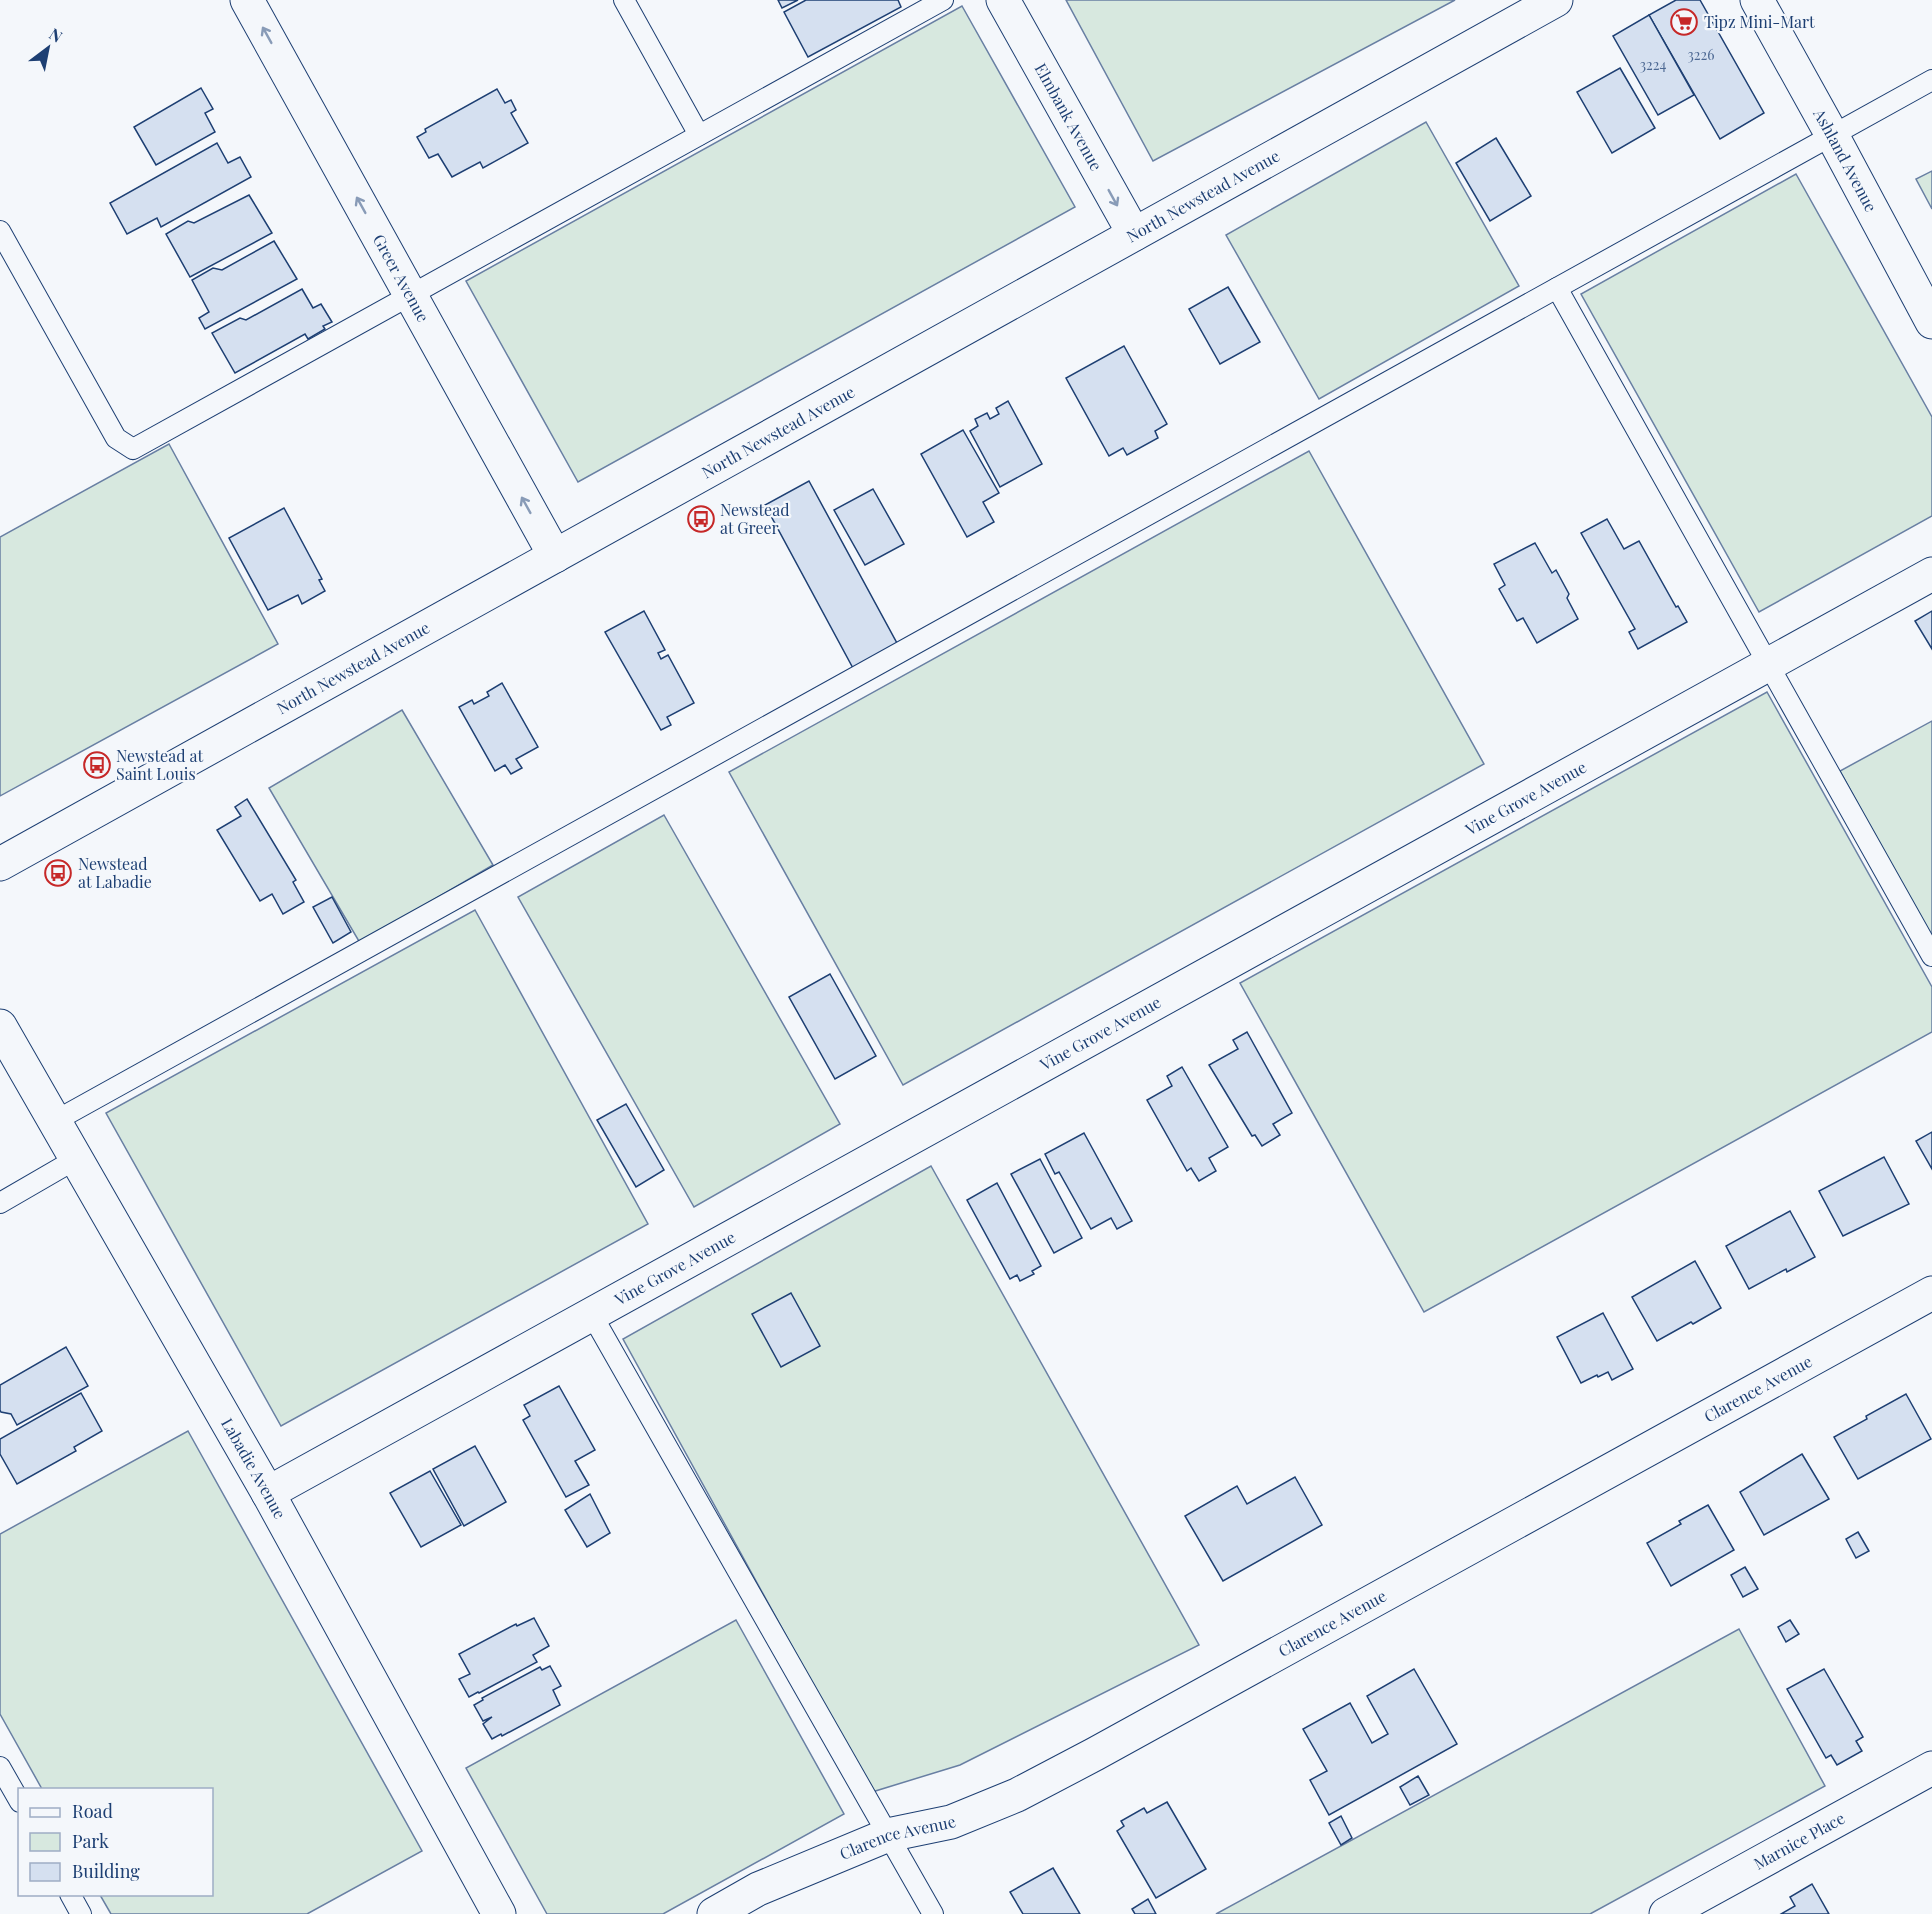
<svg xmlns="http://www.w3.org/2000/svg" width="1932" height="1914" font-family="'Playfair Display',serif">
	<style>
		.green { fill: #d7e8df; stroke: #687fa3; stroke-width: 1.5 }
		.building { fill: #d5e0f0; stroke: #1d3f73; stroke-width: 1.5 }
		.lines { fill: none; stroke-linecap: round; stroke-linejoin: round }
		.service-casing { stroke: #1d3f73; stroke-width: 22 }
		.minor-casing { stroke: #1d3f73; stroke-width: 35 }
		.tertiary-casing { stroke: #1d3f73; stroke-width: 35 }
		.service { stroke: #f4f7fb; stroke-width: 20 }
		.minor { stroke: #f4f7fb; stroke-width: 33 }
		.tertiary { stroke: #f4f7fb; stroke-width: 33 }
		.oneway { stroke: #889bb7 }
		.labels { text-anchor: middle; stroke-width: 4.5; stroke-linejoin: round; paint-order: stroke }
		.number-label { font-size: 14px; fill: #4b6792 }
		.poi-label { font-size: 16px; fill: #1d3f73; stroke: #f4f7fb; text-anchor: start }
		.street-label { font-size: 16px; fill: #1d3f73; stroke: #f4f7fb }
	</style>
	<rect width="100%" height="100%" fill="#f4f7fb"/>
	<g class="green">
		<path d="M 1066,0 L 1455,0 L 1153,161 Z"/>
		<path d="M 962,6 L 1075,207 L 578,482 L 466,281 Z"/>
		<path d="M 1426,122 L 1519,286 L 1319,399 L 1226,235 Z"/>
		<path d="M 1932,171 L 1932,209 L 1916,179 Z"/>
		<path d="M 1796,174 L 1932,417 L 1932,516 L 1759,612 L 1581,294 Z"/>
		<path d="M 169,444 L 278,644 L 0,796 L 0,537 Z"/>
		<path d="M 1309,451 L 1484,764 L 903,1085 L 729,772 Z"/>
		<path d="M 1767,692 L 1932,987 L 1932,1032 L 1424,1312 L 1240,983 Z"/>
		<path d="M 402,710 L 493,865 L 360,943 L 269,788 Z"/>
		<path d="M 1932,721 L 1932,939 L 1840,771 Z"/>
		<path d="M 664,815 L 840,1124 L 694,1207 L 518,897 Z"/>
		<path d="M 475,910 L 648,1224 L 281,1426 L 106,1113 Z"/>
		<path d="M 931,1166 L 1199,1645 L 960,1765 L 872,1792 L 623,1339 Z"/>
		<path d="M 188,1431 L 422,1851 L 307,1914 L 111,1914 L 100,1895 L 212,1894 L 212,1790 L 42,1789 L 0,1714 L 0,1534 Z"/>
		<path d="M 736,1620 L 844,1814 L 663,1914 L 547,1914 L 466,1768 Z"/>
		<path d="M 1739,1629 L 1825,1786 L 1590,1914 L 1216,1914 Z"/>
	</g>
	<g class="building">
		<path d="M 778,0 L 798,0 L 782,8 Z"/>
		<path d="M 806,0 L 898,0 L 901,7 L 808,57 L 784,12 Z"/>
		<path d="M 1676,0 L 1700,0 L 1764,113 L 1720,139 L 1649,15 Z"/>
		<path d="M 1649,15 L 1694,95 L 1658,115 L 1613,36 Z"/>
		<path d="M 1620,68 L 1655,128 L 1612,153 L 1577,92 Z"/>
		<path d="M 201,88 L 213,109 L 205,113 L 215,132 L 156,165 L 134,127 Z"/>
		<path d="M 497,89 L 505,103 L 511,100 L 516,110 L 511,113 L 528,143 L 483,168 L 480,162 L 452,177 L 438,154 L 429,158 L 417,137 L 426,132 L 425,129 Z"/>
		<path d="M 1496,138 L 1531,196 L 1490,221 L 1456,163 Z"/>
		<path d="M 217,143 L 228,163 L 240,157 L 251,177 L 161,227 L 157,218 L 127,234 L 110,203 Z"/>
		<path d="M 249,195 L 272,233 L 190,277 L 166,234 L 188,221 L 194,223 Z"/>
		<path d="M 274,241 L 297,279 L 205,329 L 199,318 L 209,312 L 192,280 L 213,268 L 222,270 Z"/>
		<path d="M 1228,287 L 1260,342 L 1220,364 L 1189,309 Z"/>
		<path d="M 302,289 L 313,308 L 321,304 L 332,322 L 323,326 L 325,329 L 308,339 L 305,334 L 235,373 L 212,333 L 240,318 L 246,320 Z"/>
		<path d="M 1124,346 L 1167,424 L 1155,431 L 1158,438 L 1127,455 L 1123,448 L 1109,456 L 1066,378 Z"/>
		<path d="M 1008,401 L 1042,464 L 1000,487 L 970,431 L 978,426 L 975,419 L 987,413 L 990,419 L 999,414 L 996,408 Z"/>
		<path d="M 963,430 L 999,493 L 983,502 L 994,522 L 967,537 L 921,454 Z"/>
		<path d="M 809,481 L 898,645 L 854,670 L 765,505 Z"/>
		<path d="M 873,489 L 904,544 L 865,565 L 834,510 Z"/>
		<path d="M 284,508 L 322,579 L 319,580 L 325,591 L 302,604 L 298,595 L 268,610 L 229,538 Z"/>
		<path d="M 1607,519 L 1624,549 L 1639,541 L 1676,607 L 1678,606 L 1687,622 L 1638,649 L 1629,632 L 1635,629 L 1581,533 Z"/>
		<path d="M 1535,543 L 1552,573 L 1556,570 L 1569,594 L 1567,598 L 1578,619 L 1537,643 L 1523,618 L 1517,621 L 1499,589 L 1505,585 L 1494,564 Z"/>
		<path d="M 644,611 L 665,650 L 658,653 L 661,659 L 668,655 L 694,703 L 667,717 L 671,725 L 661,730 L 605,632 Z"/>
		<path d="M 1932,611 L 1932,649 L 1915,621 Z"/>
		<path d="M 502,683 L 538,747 L 516,759 L 522,768 L 511,774 L 505,765 L 495,771 L 459,707 L 472,700 L 474,704 L 489,696 L 487,692 Z"/>
		<path d="M 247,799 L 296,880 L 293,882 L 304,902 L 283,914 L 272,894 L 260,901 L 217,830 L 241,816 L 235,807 Z"/>
		<path d="M 332,897 L 351,932 L 333,943 L 313,907 Z"/>
		<path d="M 830,974 L 876,1056 L 835,1079 L 789,997 Z"/>
		<path d="M 1247,1032 L 1292,1113 L 1273,1124 L 1280,1135 L 1262,1146 L 1255,1135 L 1252,1136 L 1209,1065 L 1238,1049 L 1233,1040 Z"/>
		<path d="M 1182,1067 L 1228,1147 L 1209,1158 L 1216,1171 L 1199,1181 L 1191,1168 L 1187,1171 L 1147,1100 L 1172,1086 L 1167,1076 Z"/>
		<path d="M 626,1104 L 664,1170 L 636,1187 L 597,1120 Z"/>
		<path d="M 1932,1132 L 1932,1169 L 1916,1141 Z"/>
		<path d="M 1084,1133 L 1132,1221 L 1117,1229 L 1111,1218 L 1091,1229 L 1059,1172 L 1055,1174 L 1045,1154 Z"/>
		<path d="M 1884,1157 L 1909,1204 L 1843,1236 L 1819,1191 Z"/>
		<path d="M 1040,1159 L 1082,1238 L 1054,1253 L 1011,1174 Z"/>
		<path d="M 997,1183 L 1041,1266 L 1032,1271 L 1034,1274 L 1020,1281 L 1017,1275 L 1010,1279 L 967,1200 Z"/>
		<path d="M 1790,1211 L 1815,1257 L 1787,1272 L 1786,1269 L 1749,1289 L 1726,1246 Z"/>
		<path d="M 1695,1261 L 1721,1308 L 1693,1324 L 1691,1322 L 1657,1341 L 1632,1297 Z"/>
		<path d="M 791,1293 L 820,1346 L 781,1367 L 752,1314 Z"/>
		<path d="M 1603,1313 L 1633,1369 L 1612,1380 L 1608,1372 L 1598,1377 L 1597,1375 L 1581,1383 L 1557,1337 Z"/>
		<path d="M 66,1347 L 88,1386 L 17,1425 L 11,1414 L 1,1412 L 0,1410 L 0,1385 Z"/>
		<path d="M 559,1386 L 595,1450 L 575,1461 L 589,1485 L 566,1497 L 523,1420 L 530,1416 L 524,1405 Z"/>
		<path d="M 81,1393 L 102,1431 L 74,1447 L 76,1451 L 17,1484 L 0,1454 L 0,1439 Z"/>
		<path d="M 1906,1394 L 1931,1439 L 1858,1479 L 1834,1437 L 1867,1419 L 1866,1416 Z"/>
		<path d="M 475,1446 L 506,1502 L 464,1526 L 433,1469 Z"/>
		<path d="M 1802,1454 L 1829,1499 L 1764,1535 L 1740,1492 Z"/>
		<path d="M 430,1471 L 461,1525 L 421,1547 L 390,1493 Z"/>
		<path d="M 1295,1477 L 1322,1525 L 1223,1581 L 1185,1516 L 1237,1486 L 1247,1504 Z"/>
		<path d="M 590,1494 L 610,1533 L 587,1547 L 565,1510 Z"/>
		<path d="M 1708,1505 L 1734,1550 L 1671,1586 L 1647,1543 L 1681,1524 L 1679,1521 Z"/>
		<path d="M 1858,1532 L 1869,1551 L 1856,1558 L 1846,1539 Z"/>
		<path d="M 1745,1567 L 1758,1589 L 1743,1597 L 1731,1575 Z"/>
		<path d="M 534,1618 L 549,1646 L 533,1655 L 537,1662 L 479,1693 L 478,1692 L 469,1697 L 459,1679 L 470,1674 L 459,1654 L 516,1624 L 517,1626 Z"/>
		<path d="M 1790,1620 L 1799,1634 L 1786,1642 L 1778,1627 Z"/>
		<path d="M 550,1666 L 561,1686 L 553,1690 L 560,1705 L 502,1736 L 501,1734 L 492,1739 L 483,1724 L 492,1717 L 483,1721 L 474,1705 L 483,1700 L 482,1698 L 540,1667 L 542,1670 Z"/>
		<path d="M 1414,1669 L 1457,1744 L 1329,1815 L 1310,1780 L 1327,1771 L 1303,1729 L 1350,1703 L 1372,1743 L 1388,1734 L 1367,1696 Z"/>
		<path d="M 1824,1669 L 1863,1737 L 1856,1741 L 1862,1751 L 1837,1765 L 1831,1755 L 1826,1758 L 1787,1689 Z"/>
		<path d="M 1418,1776 L 1429,1795 L 1410,1805 L 1400,1787 Z"/>
		<path d="M 1167,1802 L 1206,1869 L 1156,1898 L 1117,1831 L 1124,1826 L 1121,1821 L 1144,1808 L 1147,1813 Z"/>
		<path d="M 1341,1816 L 1352,1838 L 1341,1845 L 1329,1823 Z"/>
		<path d="M 1053,1868 L 1080,1914 L 1023,1914 L 1010,1892 Z"/>
		<path d="M 1812,1884 L 1829,1914 L 1781,1914 L 1795,1906 L 1790,1897 Z"/>
		<path d="M 1148,1899 L 1156,1914 L 1135,1914 L 1132,1909 Z"/>
	</g>
	<g class="lines">
		<g class="service-casing">
			<g id="service">
				<path d="M 624,0 L 699,135"/>
				<path d="M 0,231 L 116,438 L 133,449 L 943,0"/>
				<path d="M 1557,288 L 1932,956"/>
				<path d="M 55,1121 L 1932,80"/>
				<path d="M 0,1203 L 76,1159"/>
				<path d="M 592,1315 L 933,1914"/>
				<path d="M 0,1767 L 20,1802"/>
				<path d="M 70,1894 L 81,1914"/>
			</g>
		</g>
		<g class="minor-casing">
			<g id="minor">
				<path id="s1" d="M 247,0 L 555,556"/>
				<path id="s2" d="M 1003,0 L 1134,234"/>
				<path id="s3" d="M 1757,0 L 1832,135 L 1932,322"/>
				<path id="s4" d="M 0,1026 L 268,1493 L 499,1914"/>
				<path id="s5" d="M 268,1493 L 1932,574"/>
				<path id="s6" d="M 714,1914 L 758,1889 L 888,1835 L 951,1822 L 1017,1795 L 1095,1754 L 1932,1293"/>
				<path id="s7" d="M 1666,1914 L 1932,1768"/>
			</g>
		</g>
		<g class="tertiary-casing">
			<g id="tertiary">
				<path id="s8" d="M 0,864 L 1556,0"/>
			</g>
		</g>
		<use href="#service" class="service"/>
		<use href="#minor" class="minor"/>
		<use href="#tertiary" class="tertiary"/>
	</g>
	<defs><path id="oneway-shaft" d="M-6 0H5M1.5-3L5.5 0L1.5 3" fill="none" stroke-width="1.6" stroke-linecap="round" stroke-linejoin="round" transform="scale(1.5)"/></defs>
	<g class="oneway">
		<use href="#oneway-shaft" transform="translate(267 35) rotate(-119)"/>
		<use href="#oneway-shaft" transform="translate(1113 198) rotate(61)"/>
		<use href="#oneway-shaft" transform="translate(361 205) rotate(-119)"/>
		<use href="#oneway-shaft" transform="translate(526 505) rotate(-119)"/>
	</g>
	<defs>
		<g id="supermarket-ring" transform="scale(1.35)"><circle r="9.5" fill="#f4f7fb" stroke="#c62828" stroke-width="1.5"/><path d="M-6-5.5h2.5l.6 2H6L4.5 2H-2.5L-4.4-4H-6ZM-1.5 3.2a1.3 1.3 0 1 0 .1 0ZM3 3.2a1.3 1.3 0 1 0 .1 0Z" fill="#c62828"/></g>
		<g id="bus-ring" transform="scale(1.35)"><circle r="9.5" fill="#f4f7fb" stroke="#c62828" stroke-width="1.5"/><path d="M-5-6H5V4H4V6H2V4H-2V6H-4V4H-5ZM-3.5-4V0h7V-4ZM-3.5 1.2v1.5H-2V1.2ZM2 1.2v1.5H3.5V1.2Z" fill="#c62828"/></g>
	</defs>
	<g fill-rule="evenodd">
		<use href="#supermarket-ring" x="1684" y="22"/>
		<use href="#bus-ring" x="701" y="519"/>
		<use href="#bus-ring" x="97" y="765"/>
		<use href="#bus-ring" x="58" y="873"/>
	</g>
	<g class="labels">
		<g class="number-label">
			<text x="1701" y="60">3226</text>
			<text x="1653" y="70">3224</text>
		</g>
		<g class="poi-label">
			<text x="1704" y="28">Tipz Mini-Mart</text>
			<text x="720" y="516">Newstead<tspan x="720" dy="18">at Greer</tspan></text>
			<text x="116" y="762">Newstead at<tspan x="116" dy="18">Saint Louis</tspan></text>
			<text x="78" y="870">Newstead<tspan x="78" dy="18">at Labadie</tspan></text>
		</g>
		<g class="street-label">
			<text dy="6" stroke="none"><textPath href="#s2" startOffset="134">Elmbank Avenue</textPath></text>
			<text dy="6" stroke="none"><textPath href="#s3" startOffset="183">Ashland Avenue</textPath></text>
			<text dy="6" stroke="none"><textPath href="#s8" startOffset="1376">North Newstead Avenue</textPath></text>
			<text dy="6" stroke="none"><textPath href="#s1" startOffset="318">Greer Avenue</textPath></text>
			<text dy="6" stroke="none"><textPath href="#s8" startOffset="890">North Newstead Avenue</textPath></text>
			<text dy="6" stroke="none"><textPath href="#s8" startOffset="404">North Newstead Avenue</textPath></text>
			<text dy="6" stroke="none"><textPath href="#s5" startOffset="1437">Vine Grove Avenue</textPath></text>
			<text dy="6" stroke="none"><textPath href="#s5" startOffset="951">Vine Grove Avenue</textPath></text>
			<text dy="6" stroke="none"><textPath href="#s5" startOffset="465">Vine Grove Avenue</textPath></text>
			<text dy="6" stroke="none"><textPath href="#s6" startOffset="1172">Clarence Avenue</textPath></text>
			<text dy="6" stroke="none"><textPath href="#s4" startOffset="510">Labadie Avenue</textPath></text>
			<text dy="6" stroke="none"><textPath href="#s6" startOffset="686">Clarence Avenue</textPath></text>
			<text dy="6" stroke="none"><textPath href="#s6" startOffset="200">Clarence Avenue</textPath></text>
			<text dy="6" stroke="none"><textPath href="#s7" startOffset="152">Marnice Place</textPath></text>
		</g>
	</g>
	<rect x="18" y="1788" width="195" height="108" fill="#f4f7fb" stroke="#9eadc5" stroke-width="1.5"/>
	<rect x="30" y="1808" width="30" height="9" fill="#f4f7fb" stroke="#9eadc5" stroke-width="1.5"/>
	<text x="72" y="1818" font-size="18" fill="#1d3f73">Road</text>
	<rect x="30" y="1833" width="30" height="18" fill="#d7e8df" stroke="#9eadc5" stroke-width="1.5"/>
	<text x="72" y="1848" font-size="18" fill="#1d3f73">Park</text>
	<rect x="30" y="1863" width="30" height="18" fill="#d5e0f0" stroke="#9eadc5" stroke-width="1.5"/>
	<text x="72" y="1878" font-size="18" fill="#1d3f73">Building</text>
	<g transform="translate(48 48) rotate(32)" stroke="#f4f7fb" stroke-width="4.5" paint-order="stroke">
	<path d="M0-4.5L10 22L0 15L-10 22Z" fill="#1d3f73"/>
	<text y="-9" font-size="16" font-weight="bold" text-anchor="middle" fill="#1d3f73">N</text>
	</g>
</svg>
